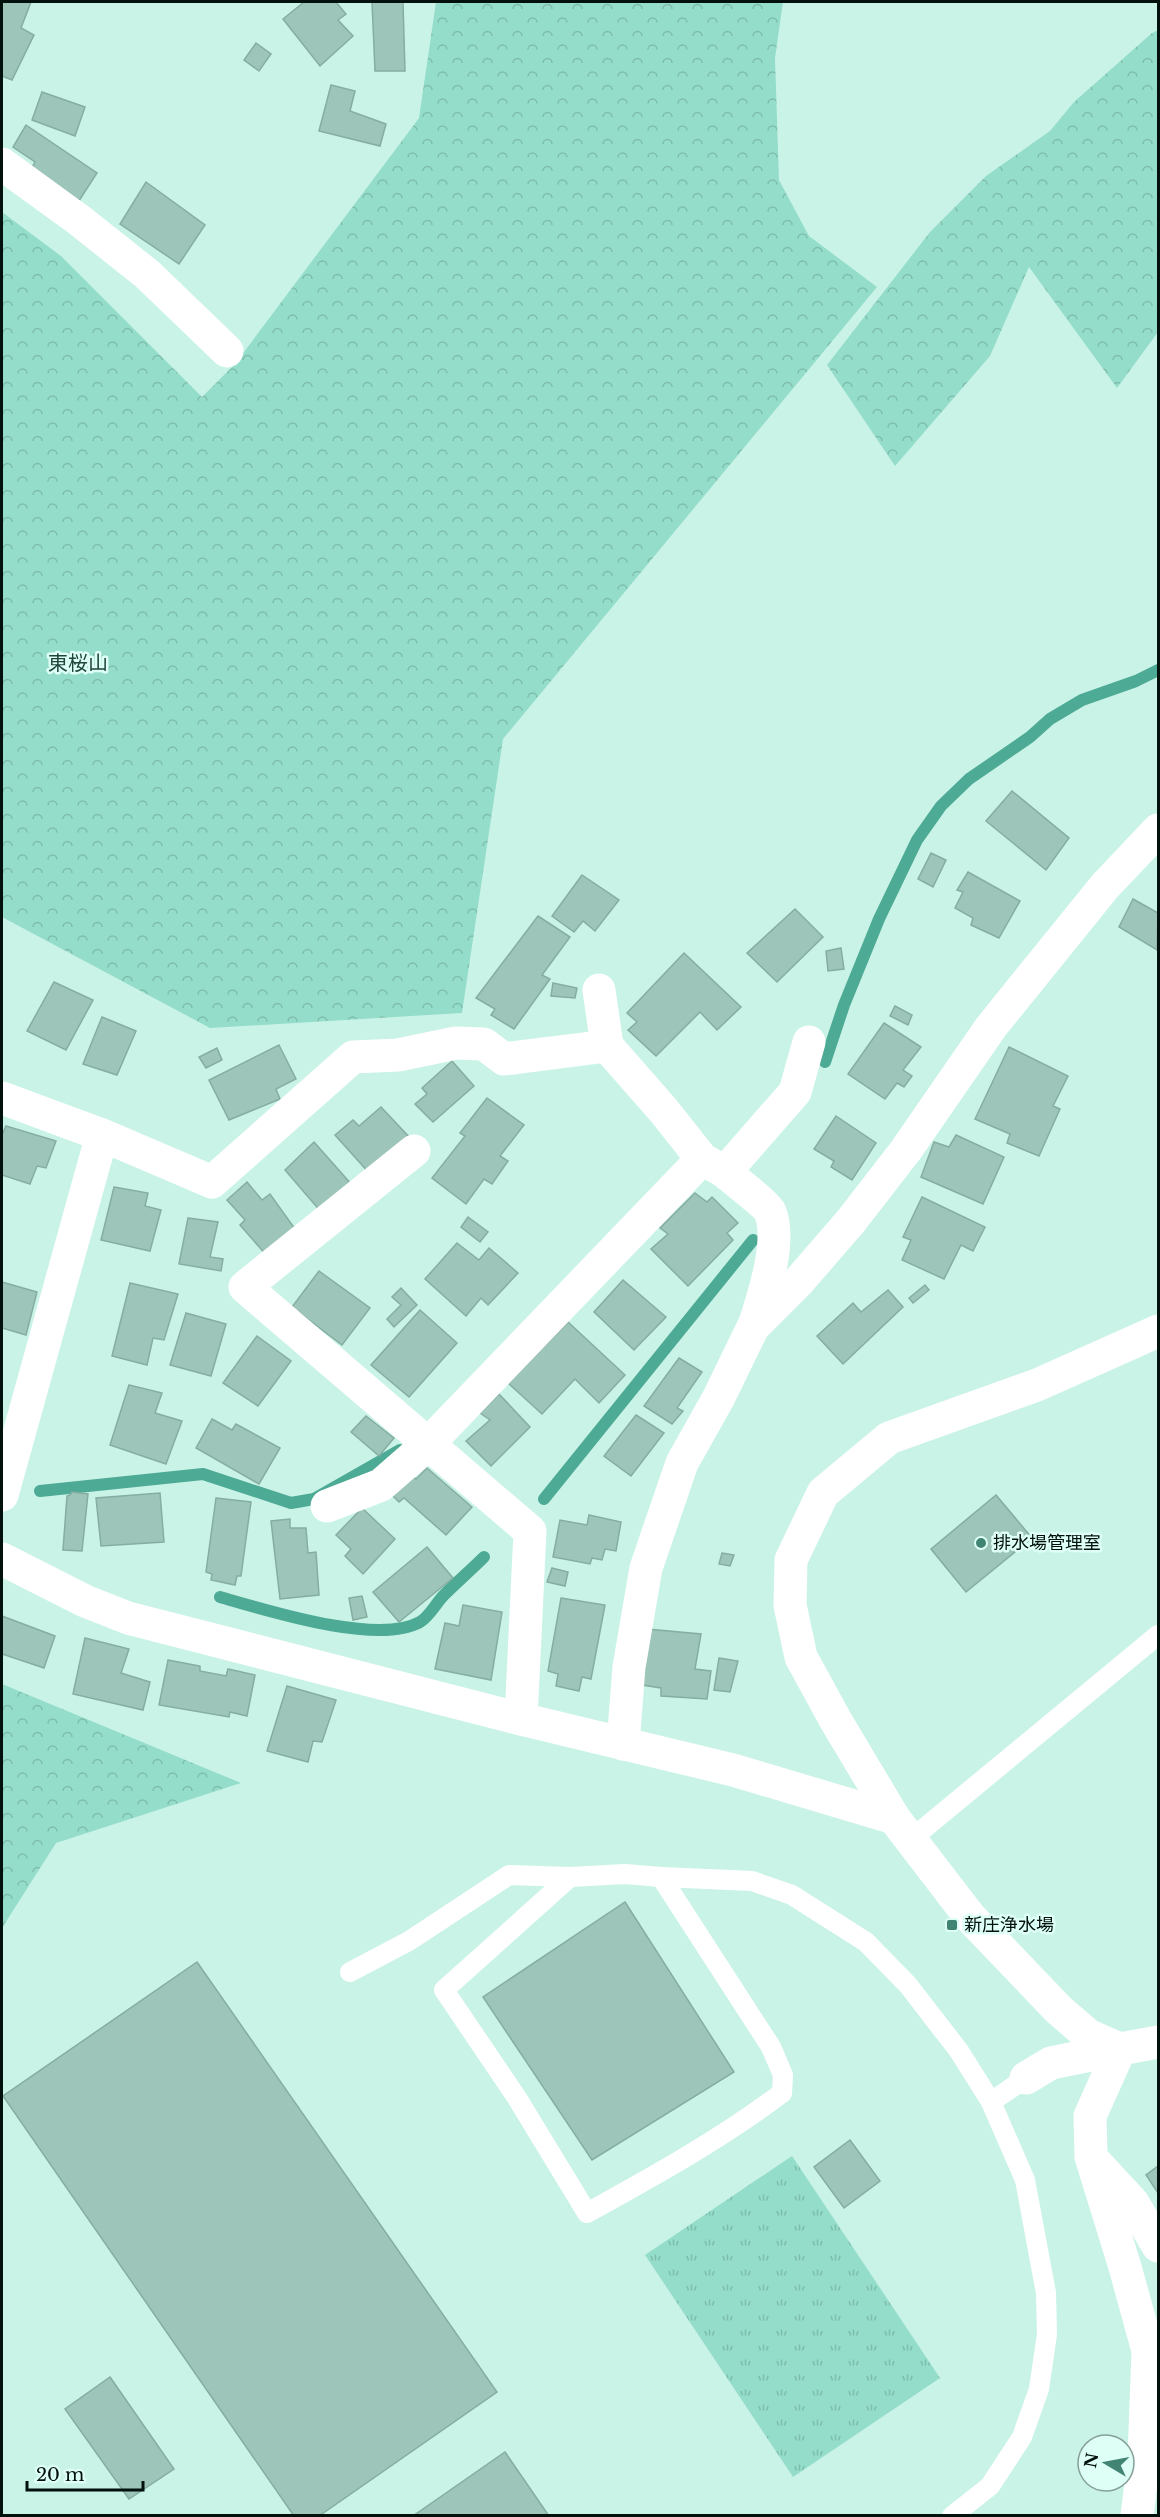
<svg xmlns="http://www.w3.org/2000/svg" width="1160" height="2517" font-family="'Libre Baskerville','Noto Sans JP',serif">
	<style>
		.forest { fill: url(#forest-crowns) }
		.park { fill: url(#park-tufts) }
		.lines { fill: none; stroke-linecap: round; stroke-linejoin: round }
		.stream { stroke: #4daa95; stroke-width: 12 }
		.building { fill: #9dc5b9; stroke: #85ada2; stroke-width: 1.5 }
		.service { stroke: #fff; stroke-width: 20 }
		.minor { stroke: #fff; stroke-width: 33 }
		.tertiary { stroke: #fff; stroke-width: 33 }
		.poi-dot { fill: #428474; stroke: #ddfff5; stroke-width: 2 }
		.labels { text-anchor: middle; stroke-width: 5; stroke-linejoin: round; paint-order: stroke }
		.poi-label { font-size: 18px; fill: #03110d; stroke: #ddfff5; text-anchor: start }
		.neighbourhood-label { font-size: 20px; fill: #1e443b; stroke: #ddfff5 }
	</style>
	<defs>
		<pattern id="forest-crowns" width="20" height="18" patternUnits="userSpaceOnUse" patternTransform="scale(1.5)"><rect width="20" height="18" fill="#94ddca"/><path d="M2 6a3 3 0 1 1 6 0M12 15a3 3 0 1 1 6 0" fill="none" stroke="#7ebdac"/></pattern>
		<pattern id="park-tufts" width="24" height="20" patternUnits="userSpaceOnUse" patternTransform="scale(1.5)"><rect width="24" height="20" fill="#94ddca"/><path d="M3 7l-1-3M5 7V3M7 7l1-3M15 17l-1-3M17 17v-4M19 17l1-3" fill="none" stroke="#7ebdac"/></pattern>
	</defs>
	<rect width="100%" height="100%" fill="#caf3e7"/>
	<g class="forest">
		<path d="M 436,2 L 783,2 L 775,58 L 779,180 L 809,236 L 877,287 L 503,739 L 462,1013 L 210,1028 L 2,917 L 2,212 L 61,256 L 202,397 L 235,364 L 419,118 Z"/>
		<path d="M 1158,30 L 1158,332 L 1117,388 L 1029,267 L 990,356 L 895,466 L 827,365 L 930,232 L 986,176 L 1050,131 L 1074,102 L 1152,33 Z"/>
		<path d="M 2,1684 L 241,1783 L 56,1843 L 2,1928 Z"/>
	</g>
	<path class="park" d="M 792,2156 L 940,2378 L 793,2477 L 645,2255 Z"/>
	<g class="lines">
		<g class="stream">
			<path d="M 825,1062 L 844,1005 L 879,919 L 917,840 L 941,806 L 969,779 L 1030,737 L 1050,719 L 1082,700 L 1136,681 L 1158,670"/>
			<path d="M 40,1491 L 203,1474 L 291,1503 L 314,1499 L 400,1450"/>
			<path d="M 544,1499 L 753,1240"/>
			<path d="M 220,1597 C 266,1610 378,1646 420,1622 C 430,1616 436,1603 444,1595 C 457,1582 471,1570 484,1557"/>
		</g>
	</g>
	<g class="building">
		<path d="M 2,2 L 31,2 L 21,28 L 34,35 L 12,80 L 2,76 Z"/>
		<path d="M 304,2 L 336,2 L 346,14 L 338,20 L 353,36 L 320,66 L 283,19 Z"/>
		<path d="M 372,2 L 403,2 L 405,71 L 375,71 Z"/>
		<path d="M 256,43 L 271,54 L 259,71 L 244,60 Z"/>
		<path d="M 331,85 L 355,91 L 350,111 L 386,124 L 380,146 L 319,131 Z"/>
		<path d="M 42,92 L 85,107 L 75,136 L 32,120 Z"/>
		<path d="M 26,125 L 97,173 L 77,204 L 31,169 L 35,162 L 13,147 Z"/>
		<path d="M 146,182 L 205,225 L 179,264 L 120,224 Z"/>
		<path d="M 1012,791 L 1069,838 L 1046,870 L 986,821 Z"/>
		<path d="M 931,853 L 946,860 L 933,887 L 918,879 Z"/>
		<path d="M 968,872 L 1020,901 L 999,938 L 971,925 L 973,918 L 955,908 L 963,892 L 957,890 Z"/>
		<path d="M 582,875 L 619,900 L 595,931 L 583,921 L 574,932 L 552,916 Z"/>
		<path d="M 1133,899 L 1158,913 L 1157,950 L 1119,927 Z"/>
		<path d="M 795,909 L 823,937 L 777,982 L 747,953 Z"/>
		<path d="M 538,916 L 570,937 L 542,975 L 550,979 L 514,1029 L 491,1015 L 495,1009 L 476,998 Z"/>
		<path d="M 841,948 L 844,969 L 828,971 L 826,951 Z"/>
		<path d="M 684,953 L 741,1007 L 717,1030 L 700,1012 L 656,1056 L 628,1030 L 637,1022 L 627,1013 Z"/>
		<path d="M 54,982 L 93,1000 L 66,1050 L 27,1031 Z"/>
		<path d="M 553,983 L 577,988 L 575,998 L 551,996 Z"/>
		<path d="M 895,1006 L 912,1015 L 908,1025 L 890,1016 Z"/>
		<path d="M 102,1017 L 136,1031 L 117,1075 L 83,1064 Z"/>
		<path d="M 884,1023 L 921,1047 L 903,1070 L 912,1076 L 904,1087 L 897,1083 L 885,1099 L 848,1074 Z"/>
		<path d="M 279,1045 L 296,1079 L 276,1089 L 280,1099 L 229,1120 L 209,1080 Z"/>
		<path d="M 1009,1047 L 1068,1076 L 1053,1106 L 1060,1109 L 1039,1156 L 1007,1143 L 1010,1134 L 975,1119 Z"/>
		<path d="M 217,1048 L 222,1060 L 206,1068 L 199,1057 Z"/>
		<path d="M 452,1061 L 474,1086 L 433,1122 L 415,1104 L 427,1094 L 422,1088 Z"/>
		<path d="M 487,1098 L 524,1125 L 500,1156 L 508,1161 L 492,1184 L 484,1179 L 466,1204 L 432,1178 L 465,1136 L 460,1133 Z"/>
		<path d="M 381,1107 L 411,1139 L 370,1174 L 335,1135 L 353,1120 L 359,1126 Z"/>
		<path d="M 836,1116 L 876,1143 L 852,1180 L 831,1167 L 834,1161 L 814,1149 Z"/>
		<path d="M 6,1126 L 56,1141 L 46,1168 L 37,1166 L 30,1184 L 2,1175 L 2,1135 Z"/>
		<path d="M 956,1135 L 1004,1157 L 983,1204 L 921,1177 L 934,1142 L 949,1147 Z"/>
		<path d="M 314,1142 L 352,1185 L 322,1213 L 285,1170 Z"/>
		<path d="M 247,1182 L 262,1200 L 270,1194 L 298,1233 L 268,1257 L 240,1225 L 245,1220 L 227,1200 Z"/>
		<path d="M 114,1187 L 148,1193 L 145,1206 L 161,1210 L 150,1251 L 101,1240 Z"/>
		<path d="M 695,1193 L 707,1202 L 712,1197 L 738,1223 L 727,1233 L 733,1240 L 688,1286 L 651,1249 L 668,1234 L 660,1228 Z"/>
		<path d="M 922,1197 L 985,1227 L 973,1251 L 961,1245 L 944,1279 L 902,1260 L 911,1240 L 903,1237 Z"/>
		<path d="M 468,1217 L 488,1232 L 480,1242 L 461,1227 Z"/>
		<path d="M 188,1218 L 218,1222 L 210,1257 L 223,1259 L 221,1271 L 179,1264 Z"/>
		<path d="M 457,1243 L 479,1260 L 489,1248 L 518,1273 L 488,1305 L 481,1298 L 466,1316 L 425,1279 Z"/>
		<path d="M 319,1271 L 370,1308 L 342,1345 L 292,1307 Z"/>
		<path d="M 623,1280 L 666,1317 L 634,1350 L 594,1312 Z"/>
		<path d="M 2,1282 L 37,1292 L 26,1335 L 2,1328 Z"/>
		<path d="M 130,1283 L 178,1294 L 164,1340 L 153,1338 L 147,1365 L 112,1356 Z"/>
		<path d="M 925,1285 L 929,1290 L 913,1303 L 909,1298 Z"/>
		<path d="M 401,1288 L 417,1305 L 394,1327 L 387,1319 L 401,1305 L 392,1297 Z"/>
		<path d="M 888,1290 L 903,1307 L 843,1364 L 817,1336 L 853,1303 L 861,1312 Z"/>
		<path d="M 420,1310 L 457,1343 L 409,1397 L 371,1365 Z"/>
		<path d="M 186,1313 L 226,1324 L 211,1376 L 170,1365 Z"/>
		<path d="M 568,1322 L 625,1375 L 599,1403 L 575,1379 L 542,1414 L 508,1383 Z"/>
		<path d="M 257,1336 L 291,1361 L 258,1406 L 223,1383 Z"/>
		<path d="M 679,1358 L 702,1372 L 677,1408 L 683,1411 L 672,1424 L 644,1406 Z"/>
		<path d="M 129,1385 L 162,1393 L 155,1413 L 182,1421 L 166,1464 L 110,1445 Z"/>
		<path d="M 499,1394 L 530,1427 L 491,1466 L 466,1441 L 490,1420 L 480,1413 Z"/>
		<path d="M 636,1415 L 664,1433 L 631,1476 L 604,1456 Z"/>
		<path d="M 366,1416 L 394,1438 L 379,1456 L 351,1432 Z"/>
		<path d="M 212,1419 L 232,1430 L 236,1424 L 280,1448 L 259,1484 L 196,1448 Z"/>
		<path d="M 427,1468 L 472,1507 L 446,1535 L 404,1498 L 399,1502 L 390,1493 L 411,1476 L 416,1479 Z"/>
		<path d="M 72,1492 L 88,1494 L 82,1551 L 63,1550 L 67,1496 L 70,1495 Z"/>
		<path d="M 160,1493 L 164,1542 L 101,1546 L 96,1498 Z"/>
		<path d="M 996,1495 L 1032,1538 L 966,1592 L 931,1549 Z"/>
		<path d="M 216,1498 L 251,1502 L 241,1576 L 237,1576 L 235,1585 L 211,1580 L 212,1574 L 206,1572 Z"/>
		<path d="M 362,1508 L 395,1539 L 363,1574 L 345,1556 L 351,1549 L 336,1535 Z"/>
		<path d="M 589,1515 L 621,1522 L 616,1551 L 605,1549 L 602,1560 L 592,1558 L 590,1564 L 553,1557 L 560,1520 L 587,1525 Z"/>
		<path d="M 290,1519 L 290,1528 L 306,1528 L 308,1553 L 316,1552 L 319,1595 L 280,1599 L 271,1521 Z"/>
		<path d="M 427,1547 L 453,1578 L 399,1622 L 373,1592 Z"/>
		<path d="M 722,1553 L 734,1555 L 730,1566 L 719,1564 Z"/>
		<path d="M 552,1568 L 568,1572 L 565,1586 L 547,1582 Z"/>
		<path d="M 362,1596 L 367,1617 L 353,1620 L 349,1598 Z"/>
		<path d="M 561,1598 L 605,1605 L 591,1679 L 582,1677 L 579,1691 L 556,1686 L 558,1674 L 548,1671 Z"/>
		<path d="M 463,1605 L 502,1612 L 491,1680 L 435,1669 L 445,1623 L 459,1626 Z"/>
		<path d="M 2,1616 L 55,1636 L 44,1668 L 2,1654 Z"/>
		<path d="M 647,1629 L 701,1634 L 695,1669 L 711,1671 L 707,1699 L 661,1696 L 661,1688 L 642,1685 Z"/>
		<path d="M 85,1638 L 129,1649 L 121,1673 L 150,1682 L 143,1710 L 73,1694 Z"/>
		<path d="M 719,1658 L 738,1661 L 730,1692 L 714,1690 Z"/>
		<path d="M 168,1660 L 200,1666 L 200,1671 L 226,1676 L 228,1669 L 255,1675 L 247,1716 L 230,1712 L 229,1717 L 159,1705 Z"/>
		<path d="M 287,1686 L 336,1700 L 322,1742 L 313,1741 L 308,1762 L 267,1751 Z"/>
		<path d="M 625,1902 L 734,2072 L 592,2160 L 483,1997 Z"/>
		<path d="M 197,1962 L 497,2392 L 319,2516 L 294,2516 L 3,2096 Z"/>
		<path d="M 850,2140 L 880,2181 L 844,2208 L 814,2167 Z"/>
		<path d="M 1158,2166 L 1158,2193 L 1146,2175 Z"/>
		<path d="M 110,2377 L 174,2469 L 129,2499 L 65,2409 Z"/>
		<path d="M 505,2452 L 549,2516 L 413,2516 Z"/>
	</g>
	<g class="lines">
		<g class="service">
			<path d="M 910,1840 L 1158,1635"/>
			<path d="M 570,1877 L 625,1874 L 661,1877"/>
			<path d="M 350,1972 L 409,1941 L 509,1875 L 570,1877 L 444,1990 L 517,2098 L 587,2213 C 654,2176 721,2139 782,2093 L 783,2075 L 771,2047 L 661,1877 L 752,1881 L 792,1895 L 866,1942 L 908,1985 L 959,2051 L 991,2102"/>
			<path d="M 952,2516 L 990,2486 L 1022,2437 L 1039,2389 L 1047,2334 L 1046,2293 L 1025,2180 L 991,2102 L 1026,2078"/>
		</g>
		<g class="minor">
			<path d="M 2,164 L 79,220 L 147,274 L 227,351"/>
			<path d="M 607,1046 L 664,1111 L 702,1159 L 725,1172 L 795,1092 L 809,1042"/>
			<path d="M 2,1098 L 102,1135 L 212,1182 L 353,1057 L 398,1055 L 456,1043 L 484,1044 L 504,1059 L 607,1046 L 599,990"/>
			<path d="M 414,1151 L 245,1287 L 530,1531 L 521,1719"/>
			<path d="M 725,1172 C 733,1179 767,1205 770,1212 C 782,1240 764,1295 755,1323"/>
			<path d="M 2,1495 L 102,1135"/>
			<path d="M 327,1506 L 381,1485 L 428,1444 L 702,1159"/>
			<path d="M 2,1559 L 85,1601 L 128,1618 L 521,1719 L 733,1770 L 894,1818"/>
			<path d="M 623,1744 L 629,1667 L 646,1568 L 682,1463 L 719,1397 L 753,1327 L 799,1281 L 851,1221 L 906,1150 L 991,1027 L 1105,886 L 1158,830"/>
			<path d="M 1120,2049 L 1090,2116 L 1091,2157 L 1125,2267 L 1148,2351 L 1144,2458 L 1137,2516"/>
			<path d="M 1026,2078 L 1051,2063 L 1120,2049"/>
			<path d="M 1096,2163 L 1133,2203 L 1158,2246"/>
		</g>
		<path class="tertiary" d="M 1158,1331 L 1037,1385 L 889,1438 L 823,1493 L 791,1560 L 790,1605 L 801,1657 L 836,1721 L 894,1818 L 970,1917 L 1059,2010 L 1088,2035 L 1120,2049 L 1158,2042"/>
	</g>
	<g class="poi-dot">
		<circle cx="981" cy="1543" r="6"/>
		<rect x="946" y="1919" width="12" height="12" rx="3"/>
	</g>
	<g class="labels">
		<g class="poi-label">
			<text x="993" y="1549">排水場管理室</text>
			<text x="964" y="1931">新庄浄水場</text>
		</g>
		<g class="neighbourhood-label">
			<text x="78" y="670">東桜山</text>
		</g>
	</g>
	<rect width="1160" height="2517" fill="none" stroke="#03110d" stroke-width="6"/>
	<g transform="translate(1106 2463) rotate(280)"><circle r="28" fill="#ddfff5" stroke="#86a098" stroke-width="1.5"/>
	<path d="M0-4.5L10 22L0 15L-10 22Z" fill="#428474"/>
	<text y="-9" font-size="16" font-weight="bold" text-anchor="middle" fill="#03110d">N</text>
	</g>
	<path d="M27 2481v9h116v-9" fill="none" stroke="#03110d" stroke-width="3"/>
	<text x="36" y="2481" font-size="18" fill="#03110d" stroke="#ddfff5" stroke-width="4.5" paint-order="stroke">20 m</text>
</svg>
